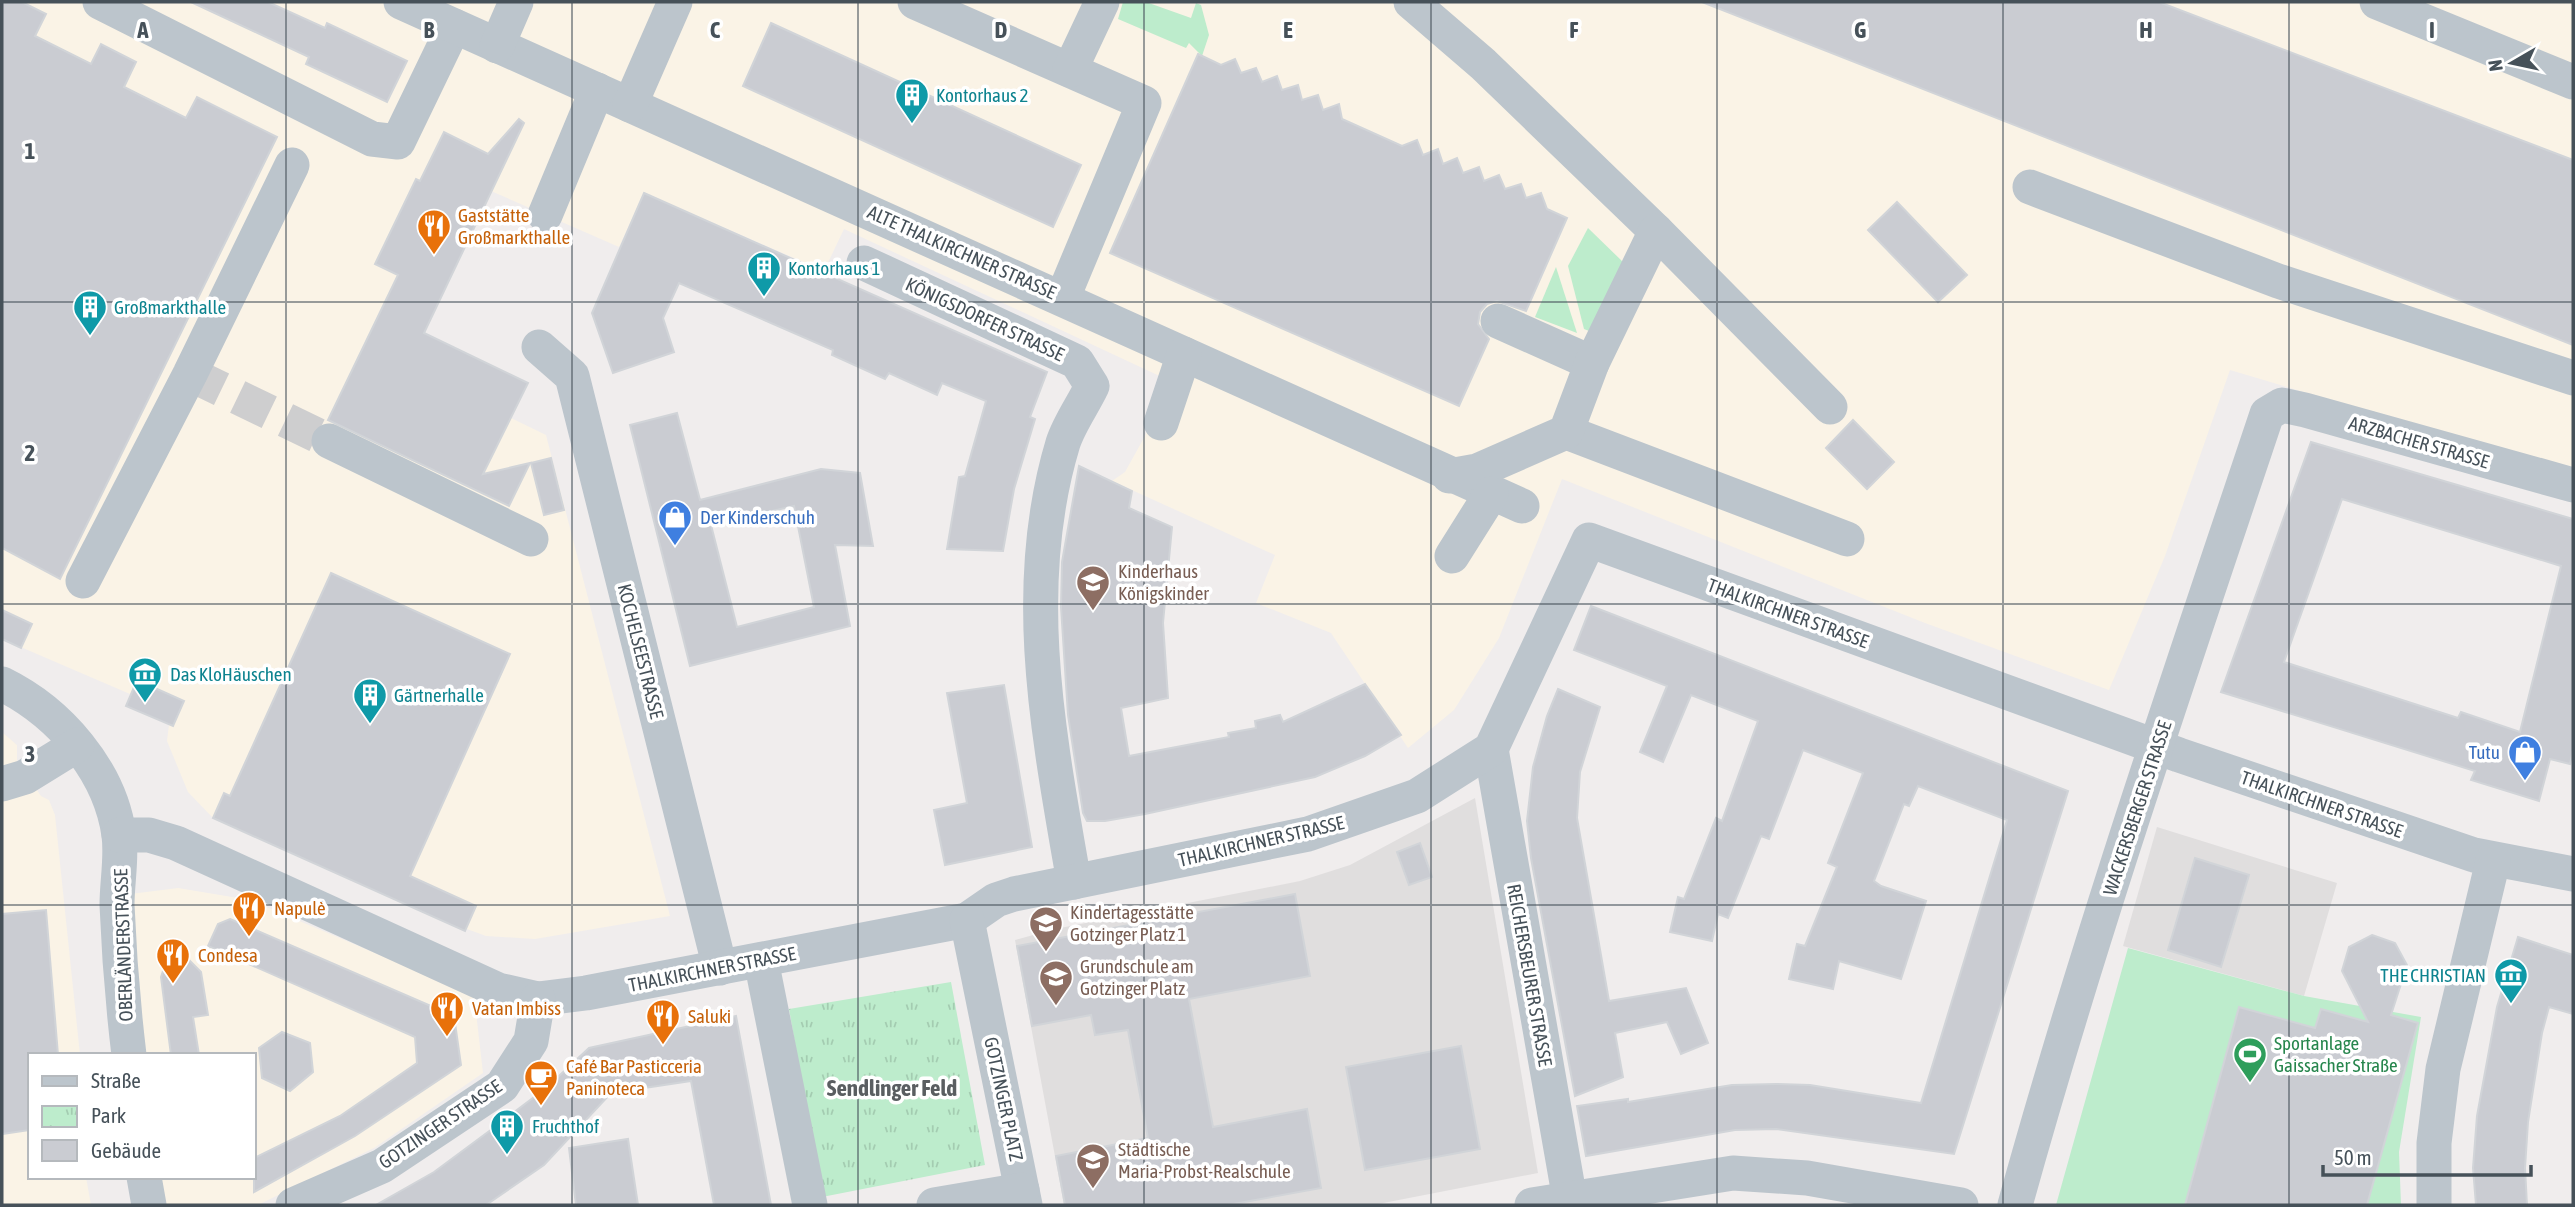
<svg xmlns="http://www.w3.org/2000/svg" width="2575" height="1207" font-family="'Asap Condensed',sans-serif">
	<style>
		.commercial { fill: #faf3e6 }
		.education { fill: #e0dede }
		.green { fill: #bdeccc }
		.park { fill: url(#park-tufts) }
		.building { fill: #caccd2; stroke: #d1d4d8; stroke-width: 2; fill-rule: evenodd }
		.lines { fill: none; stroke-linecap: round; stroke-linejoin: round }
		.minor-tunnel { stroke: #cececf; stroke-width: 35; stroke-dasharray: 35 18; stroke-linecap: butt }
		.minor { stroke: #bcc5cc; stroke-width: 35 }
		.grid { fill: none; stroke: #465159; stroke-width: 2; stroke-opacity: 0.55 }
		.labels { text-anchor: middle; stroke-width: 7; stroke-linejoin: round; paint-order: stroke }
		.culture-label { font-size: 19px; fill: #0d838f; stroke: #fff; text-anchor: start }
		.food-label { font-size: 19px; fill: #c56008; stroke: #fff; text-anchor: start }
		.street-label { font-size: 19px; fill: #465159; stroke: #fff }
		.shop-label { font-size: 19px; fill: #366cbe; stroke: #fff; text-anchor: start }
		.education-label { font-size: 19px; fill: #785e54; stroke: #fff; text-anchor: start }
		.leisure-label { font-size: 19px; fill: #27864d; stroke: #fff; text-anchor: start }
		.quarter-label { font-size: 23px; font-weight: bold; fill: #5a5e61; stroke: #fff }
		.grid-label { font-size: 23px; text-anchor: middle; font-weight: bold; fill: #465159; stroke: #fff; stroke-width: 7; stroke-linejoin: round; paint-order: stroke }
	</style>
	<defs>
		<pattern id="park-tufts" width="24" height="20" patternUnits="userSpaceOnUse" patternTransform="scale(1.75)"><rect width="24" height="20" fill="#bdeccc"/><path d="M3 7l-1-3M5 7V3M7 7l1-3M15 17l-1-3M17 17v-4M19 17l1-3" fill="none" stroke="#a4ccb1"/></pattern>
	</defs>
	<rect width="100%" height="100%" fill="#f0eded"/>
	<g class="commercial">
		<path d="M 2,2 L 2573,2 L 2573,472 L 2230,370 L 2165,556 L 2109,690 L 1925,623 L 1562,479 L 1499,638 L 1454,710 L 1408,748 L 1331,633 L 1256,603 L 1275,555 L 1112,481 L 1125,472 L 1145,436 L 1166,379 L 844,229 L 824,271 L 644,193 L 619,247 L 491,191 L 424,333 L 528,383 L 511,418 L 546,435 L 670,916 L 535,939 L 486,936 L 467,929 L 465,931 L 213,818 L 188,792 L 167,741 L 169,725 L 126,706 L 130,694 L 2,639 Z"/>
		<path d="M 2,732 L 17,745 L 17,760 L 41,796 L 49,800 L 55,815 L 80,1055 L 30,1055 L 30,1177 L 86,1177 L 91,1205 L 2,1205 Z"/>
		<path d="M 178,888 L 250,900 L 474,995 L 483,1073 L 374,1148 L 258,1205 L 166,1205 L 161,1177 L 254,1177 L 254,1055 L 145,1055 L 130,894 Z"/>
	</g>
	<g class="education">
		<path d="M 1475,798 L 1538,1173 L 1373,1205 L 1064,1205 L 1015,940 L 1055,929 L 1300,881 L 1350,865 Z"/>
		<path d="M 2157,827 L 2337,883 L 2304,996 L 2123,946 Z"/>
	</g>
	<g class="green">
		<path d="M 1123,2 L 1146,2 L 1191,18 L 1196,3 L 1201,5 L 1209,35 L 1202,56 L 1189,43 L 1186,48 L 1118,19 Z"/>
		<path d="M 1588,228 L 1624,263 L 1594,333 L 1584,329 L 1568,266 Z"/>
		<path d="M 1556,267 L 1577,333 L 1535,317 Z"/>
		<path d="M 2128,948 L 2304,996 L 2421,1017 L 2399,1152 L 2401,1205 L 2056,1205 Z"/>
	</g>
	<path class="park" d="M 951,982 L 985,1165 L 822,1197 L 789,1009 Z"/>
	<g class="building">
		<path d="M 2,2 L 22,2 L 46,14 L 35,36 L 91,64 L 101,44 L 136,62 L 124,87 L 186,118 L 197,97 L 277,137 L 60,579 L 2,548 Z"/>
		<path d="M 191,2 L 268,2 L 325,28 L 327,23 L 407,61 L 387,102 L 306,64 L 309,57 Z"/>
		<path d="M 1702,2 L 2159,2 L 2573,160 L 2573,345 Z"/>
		<path d="M 771,23 L 1081,165 L 1053,227 L 743,86 Z"/>
		<path d="M 1198,54 L 1221,65 L 1235,59 L 1241,73 L 1256,68 L 1262,82 L 1277,76 L 1282,90 L 1298,85 L 1302,100 L 1318,95 L 1323,110 L 1339,104 L 1342,119 L 1402,146 L 1417,140 L 1423,155 L 1438,149 L 1443,164 L 1457,158 L 1463,173 L 1479,167 L 1484,181 L 1499,175 L 1505,189 L 1521,184 L 1526,198 L 1541,193 L 1547,209 L 1567,218 L 1526,311 L 1497,301 L 1487,304 L 1480,312 L 1478,324 L 1489,339 L 1459,406 L 1110,253 Z"/>
		<path d="M 519,119 L 524,123 L 424,333 L 528,383 L 483,474 L 530,463 L 509,506 L 328,420 L 398,275 L 375,264 L 416,179 L 420,181 L 444,132 L 488,154 Z"/>
		<path d="M 644,193 L 1047,372 L 1030,417 L 1035,419 L 1014,489 L 1003,551 L 947,549 L 959,477 L 965,476 L 986,401 L 942,383 L 937,395 L 889,373 L 885,379 L 832,355 L 833,350 L 679,283 L 663,318 L 674,352 L 613,373 L 592,313 Z"/>
		<path d="M 1897,202 L 1967,275 L 1938,302 L 1868,230 Z"/>
		<path d="M 677,413 L 700,500 L 821,469 L 860,473 L 873,546 L 835,545 L 850,626 L 690,666 L 630,425 ZM 794,506 L 814,607 L 737,627 L 711,525 Z"/>
		<path d="M 1853,420 L 1894,462 L 1867,489 L 1826,448 Z"/>
		<path d="M 2311,442 L 2573,519 L 2573,751 L 2570,764 L 2550,759 L 2539,801 L 2471,780 L 2475,771 L 2221,692 ZM 2342,499 L 2561,566 L 2520,732 L 2461,712 L 2458,718 L 2284,662 Z"/>
		<path d="M 551,458 L 564,510 L 544,515 L 531,463 Z"/>
		<path d="M 1079,466 L 1132,491 L 1129,508 L 1172,527 L 1163,623 L 1168,698 L 1121,708 L 1129,756 L 1229,737 L 1228,733 L 1256,728 L 1255,721 L 1280,715 L 1283,722 L 1365,684 L 1401,735 L 1365,756 L 1315,777 L 1145,814 L 1105,821 L 1087,821 L 1083,813 L 1068,715 L 1061,607 L 1062,562 Z"/>
		<path d="M 331,573 L 510,654 L 410,876 L 476,906 L 465,931 L 213,818 L 224,793 L 230,796 Z"/>
		<path d="M 1591,606 L 2068,791 L 1954,1154 L 1776,1129 L 1735,1130 L 1586,1156 L 1577,1106 L 1628,1099 L 1628,1102 L 1732,1085 L 1776,1084 L 1810,1085 L 1921,1103 L 2007,820 L 1918,786 L 1909,806 L 1904,804 L 1874,881 L 1881,886 L 1926,901 L 1901,979 L 1839,961 L 1833,989 L 1789,979 L 1797,944 L 1805,946 L 1837,867 L 1828,863 L 1863,773 L 1803,750 L 1769,839 L 1761,836 L 1728,918 L 1718,914 L 1712,941 L 1670,932 L 1678,897 L 1684,899 L 1716,818 L 1722,821 L 1758,721 L 1691,695 L 1663,762 L 1640,752 L 1667,686 L 1574,650 Z"/>
		<path d="M 2,610 L 32,624 L 21,648 L 2,639 Z"/>
		<path d="M 137,680 L 184,701 L 173,726 L 126,706 Z"/>
		<path d="M 1004,685 L 1032,847 L 945,865 L 934,810 L 967,803 L 947,693 Z"/>
		<path d="M 1558,689 L 1600,707 L 1580,772 L 1577,818 L 1609,1001 L 1686,988 L 1708,1043 L 1681,1054 L 1667,1022 L 1615,1033 L 1623,1077 L 1575,1096 L 1531,858 L 1527,821 L 1533,767 L 1547,716 Z"/>
		<path d="M 1420,843 L 1432,877 L 1409,885 L 1397,852 Z"/>
		<path d="M 2195,858 L 2249,875 L 2221,967 L 2168,950 Z"/>
		<path d="M 1295,894 L 1310,976 L 1189,999 L 1213,1127 L 1307,1109 L 1321,1188 L 1228,1205 L 1065,1205 L 1056,1156 L 1148,1138 L 1128,1030 L 1095,1035 L 1091,1015 L 1032,1026 L 1017,946 Z"/>
		<path d="M 46,910 L 58,1055 L 30,1055 L 30,1130 L 2,1134 L 2,914 Z"/>
		<path d="M 230,919 L 454,1016 L 461,1065 L 355,1136 L 254,1192 L 254,1158 L 340,1116 L 417,1063 L 415,1037 L 208,946 L 218,924 Z"/>
		<path d="M 2372,935 L 2395,943 L 2407,965 L 2391,1015 L 2418,1023 L 2367,1205 L 2185,1205 L 2239,1007 L 2315,1028 L 2321,1009 L 2368,1022 L 2342,971 L 2349,947 Z"/>
		<path d="M 2518,937 L 2573,955 L 2573,1014 L 2549,1007 L 2542,1033 L 2528,1122 L 2525,1168 L 2527,1205 L 2476,1205 L 2473,1168 L 2477,1116 L 2497,1007 Z"/>
		<path d="M 183,954 L 201,972 L 208,1015 L 193,1017 L 199,1055 L 171,1055 L 161,977 L 168,956 Z"/>
		<path d="M 736,1016 L 771,1205 L 714,1205 L 691,1081 L 611,1093 L 544,1165 L 486,1205 L 376,1205 L 434,1172 L 492,1129 L 546,1088 L 589,1048 Z"/>
		<path d="M 282,1032 L 310,1043 L 313,1072 L 290,1091 L 262,1078 L 259,1048 Z"/>
		<path d="M 1461,1046 L 1480,1149 L 1365,1170 L 1346,1067 Z"/>
		<path d="M 628,1139 L 638,1205 L 576,1205 L 569,1148 Z"/>
	</g>
	<g class="lines">
		<path class="minor-tunnel" d="M 190,374 L 329,441"/>
		<g class="minor">
			<path d="M 100,2 L 372,139 L 398,142 L 454,26"/>
			<path d="M 401,2 L 1522,506"/>
			<path d="M 915,2 L 1144,103 L 1063,297"/>
			<path d="M 1411,2 L 1483,64 L 1656,231"/>
			<path d="M 2377,2 L 2573,82"/>
			<path d="M 497,46 L 516,2"/>
			<path d="M 1070,70 L 1102,2"/>
			<path d="M 630,105 L 675,2"/>
			<path d="M 2030,187 L 2278,281 L 2573,378"/>
			<path d="M 545,215 L 597,90"/>
			<path d="M 864,263 L 1077,362 L 1092,386 C 1083,405 1069,424 1063,443 C 1019,588 1049,737 1074,882"/>
			<path d="M 1498,321 L 1592,363"/>
			<path d="M 539,347 L 572,376 L 720,968"/>
			<path d="M 1161,423 L 1184,354"/>
			<path d="M 1566,432 L 1847,539"/>
			<path d="M 329,441 L 531,539"/>
			<path d="M 1449,476 L 1477,471 L 1566,432 L 1592,363 L 1656,231 L 1830,407"/>
			<path d="M 1452,556 L 1491,494"/>
			<path d="M 83,581 L 190,374 L 292,165"/>
			<path d="M 2,684 C 59,712 110,770 119,835 C 122,858 117,882 117,905 C 119,955 123,1005 129,1055"/>
			<path d="M 1491,749 L 1570,1200"/>
			<path d="M 2,784 L 25,777 L 77,745"/>
			<path d="M 119,835 L 149,835 L 176,843 L 498,990 L 538,999 L 586,993 L 967,920 L 996,900 L 1014,894 L 1308,834 L 1417,796 L 1491,749 L 1589,540 L 2179,755 L 2474,855 L 2573,874"/>
			<path d="M 967,920 L 1025,1205"/>
			<path d="M 761,960 L 810,1205"/>
			<path d="M 144,1177 L 149,1205"/>
			<path d="M 293,1205 L 382,1166 L 502,1086 L 531,1041 L 538,999"/>
			<path d="M 934,1205 L 1022,1190"/>
			<path d="M 1532,1205 L 1733,1173 L 1807,1178 L 1961,1205"/>
			<path d="M 2015,1205 C 2089,938 2179,677 2267,414 L 2282,405 L 2305,410 L 2573,485"/>
			<path d="M 2434,1205 L 2434,1143 L 2443,1069 L 2493,861"/>
		</g>
	</g>
	<path class="grid" d="M 286,2 L 286,1205M 572,2 L 572,1205M 858,2 L 858,1205M 1144,2 L 1144,1205M 1431,2 L 1431,1205M 1717,2 L 1717,1205M 2003,2 L 2003,1205M 2289,2 L 2289,1205M 2,302 L 2573,302M 2,604 L 2573,604M 2,905 L 2573,905"/>
	<defs>
		<g id="building-pin" transform="scale(1.75)"><path d="M0 17L-7.5 6A9.5 9.5 0 1 1 7.5 6Z" fill="#0f9aa8" stroke="#fff"/><path d="M-4-6H4V6H1V3H-1V6H-4ZM-2.5-4.3h1.7v1.8h-1.7ZM.8-4.3h1.7v1.8H.8ZM-2.5-1h1.7V.8h-1.7ZM.8-1h1.7V.8H.8Z" fill="#fff"/></g>
		<g id="restaurant-pin" transform="scale(1.75)"><path d="M0 17L-7.5 6A9.5 9.5 0 1 1 7.5 6Z" fill="#e8710a" stroke="#fff"/><path d="M-5-6h1v4h1v-4h1v4h1v-4h1v5L-1.5 .5V6h-2V.5L-5-1ZM5-6V6H3V1.5H1.5Q1.5-4 5-6Z" fill="#fff"/></g>
		<g id="shop-pin" transform="scale(1.75)"><path d="M0 17L-7.5 6A9.5 9.5 0 1 1 7.5 6Z" fill="#3f7fe0" stroke="#fff"/><path d="M-5-2.5h2.3a2.7 3.5 0 0 1 5.4 0H5L5.5 6h-11ZM-1.5-2.5h3a1.5 2.3 0 0 0-3 0Z" fill="#fff"/></g>
		<g id="school-pin" transform="scale(1.75)"><path d="M0 17L-7.5 6A9.5 9.5 0 1 1 7.5 6Z" fill="#8d6e63" stroke="#fff"/><path d="M0-5L7-2L0 1L-7-2ZM-4 1L0 2.5L4 1V4Q0 6-4 4Z" fill="#fff"/></g>
		<g id="museum-pin" transform="scale(1.75)"><path d="M0 17L-7.5 6A9.5 9.5 0 1 1 7.5 6Z" fill="#0f9aa8" stroke="#fff"/><path d="M0-6L6-3V-2H-6V-3ZM-5-1h2V3h-2ZM-1-1h2V3h-2ZM3-1h2V3H3ZM-6 4H6V6H-6Z" fill="#fff"/></g>
		<g id="stadium-pin" transform="scale(1.75)"><path d="M0 17L-7.5 6A9.5 9.5 0 1 1 7.5 6Z" fill="#2e9e5b" stroke="#fff"/><path d="M0-5a6.5 5 0 1 0 0 10a6.5 5 0 1 0 0-10ZM-3.5-1.8h7v3.6h-7Z" fill="#fff"/></g>
		<g id="cafe-pin" transform="scale(1.75)"><path d="M0 17L-7.5 6A9.5 9.5 0 1 1 7.5 6Z" fill="#e8710a" stroke="#fff"/><path d="M-5.5-4.5H6V0H3Q3 3.5 0 3.5H-2.5Q-5.5 3.5-5.5 0ZM3-3.2v2h1.7v-2ZM-6 4.5H4V6H-6Z" fill="#fff"/></g>
	</defs>
	<g fill-rule="evenodd">
		<use href="#building-pin" x="912" y="95"/>
		<use href="#restaurant-pin" x="434" y="226"/>
		<use href="#building-pin" x="764" y="268"/>
		<use href="#building-pin" x="90" y="307"/>
		<use href="#shop-pin" x="675" y="517"/>
		<use href="#school-pin" x="1093" y="582"/>
		<use href="#museum-pin" x="145" y="674"/>
		<use href="#building-pin" x="370" y="695"/>
		<use href="#shop-pin" x="2525" y="752"/>
		<use href="#restaurant-pin" x="249" y="908"/>
		<use href="#school-pin" x="1046" y="923"/>
		<use href="#restaurant-pin" x="173" y="955"/>
		<use href="#museum-pin" x="2511" y="975"/>
		<use href="#school-pin" x="1056" y="977"/>
		<use href="#restaurant-pin" x="447" y="1008"/>
		<use href="#restaurant-pin" x="663" y="1016"/>
		<use href="#stadium-pin" x="2250" y="1054"/>
		<use href="#cafe-pin" x="541" y="1077"/>
		<use href="#building-pin" x="507" y="1126"/>
		<use href="#school-pin" x="1093" y="1160"/>
	</g>
	<g class="labels">
		<g class="culture-label">
			<text x="936" y="102">Kontorhaus 2</text>
			<text x="788" y="275">Kontorhaus 1</text>
			<text x="114" y="314">Großmarkthalle</text>
			<text x="170" y="681">Das KloHäuschen</text>
			<text x="394" y="702">Gärtnerhalle</text>
			<text x="2486" y="982" text-anchor="end">THE CHRISTIAN</text>
			<text x="532" y="1133">Fruchthof</text>
		</g>
		<g class="food-label">
			<text x="458" y="222">Gaststätte<tspan x="458" dy="22">Großmarkthalle</tspan></text>
			<text x="274" y="915">Napulè</text>
			<text x="198" y="962">Condesa</text>
			<text x="472" y="1015">Vatan Imbiss</text>
			<text x="688" y="1023">Saluki</text>
			<text x="566" y="1073">Café Bar Pasticceria<tspan x="566" dy="22">Paninoteca</tspan></text>
		</g>
		<g class="street-label">
			<text transform="translate(962 252) rotate(24)" y="7">ALTE THALKIRCHNER STRASSE</text>
			<text transform="translate(985 319) rotate(25)" y="7">KÖNIGSDORFER STRASSE</text>
			<text transform="translate(2419 442) rotate(16)" y="7">ARZBACHER STRASSE</text>
			<text transform="translate(1788 613) rotate(20)" y="7">THALKIRCHNER STRASSE</text>
			<text transform="translate(641 651) rotate(76)" y="7">KOCHELSEESTRASSE</text>
			<text transform="translate(2322 804) rotate(19)" y="7">THALKIRCHNER STRASSE</text>
			<text transform="translate(2137 808) rotate(-72)" y="7">WACKERSBERGER STRASSE</text>
			<text transform="translate(1261 841) rotate(-13)" y="7">THALKIRCHNER STRASSE</text>
			<text transform="translate(123 945) rotate(-92)" y="7">OBERLÄNDERSTRASSE</text>
			<text transform="translate(712 969) rotate(-11)" y="7">THALKIRCHNER STRASSE</text>
			<text transform="translate(1530 975) rotate(80)" y="7">REICHERSBEURER STRASSE</text>
			<text transform="translate(1004 1099) rotate(78)" y="7">GOTZINGER PLATZ</text>
			<text transform="translate(440 1124) rotate(-34)" y="7">GOTZINGER STRASSE</text>
		</g>
		<g class="shop-label">
			<text x="700" y="524">Der Kinderschuh</text>
			<text x="2500" y="759" text-anchor="end">Tutu</text>
		</g>
		<g class="education-label">
			<text x="1118" y="578">Kinderhaus<tspan x="1118" dy="22">Königskinder</tspan></text>
			<text x="1070" y="919">Kindertagesstätte<tspan x="1070" dy="22">Gotzinger Platz 1</tspan></text>
			<text x="1080" y="973">Grundschule am<tspan x="1080" dy="22">Gotzinger Platz</tspan></text>
			<text x="1118" y="1156">Städtische<tspan x="1118" dy="22">Maria-Probst-Realschule</tspan></text>
		</g>
		<g class="leisure-label">
			<text x="2274" y="1050">Sportanlage<tspan x="2274" dy="22">Gaissacher Straße</tspan></text>
		</g>
		<g class="quarter-label">
			<text x="892" y="1096">Sendlinger Feld</text>
		</g>
	</g>
	<g class="grid-label">
		<text x="143" y="38">A</text>
		<text x="429" y="38">B</text>
		<text x="715" y="38">C</text>
		<text x="1001" y="38">D</text>
		<text x="1288" y="38">E</text>
		<text x="1574" y="38">F</text>
		<text x="1860" y="38">G</text>
		<text x="2146" y="38">H</text>
		<text x="2432" y="38">I</text>
		<text x="30" y="159">1</text>
		<text x="30" y="461">2</text>
		<text x="30" y="762">3</text>
	</g>
	<rect width="2575" height="1207" fill="none" stroke="#465159" stroke-width="7"/>
	<rect x="28" y="1053" width="228" height="126" fill="#ffffff" stroke="#b5b9bd" stroke-width="2"/>
	<rect x="42" y="1076" width="35" height="10" fill="#bcc5cc" stroke="#b5b9bd" stroke-width="2"/>
	<text x="91" y="1088" font-size="21" fill="#465159">Straße</text>
	<rect x="42" y="1106" width="35" height="21" fill="url(#park-tufts)" stroke="#b5b9bd" stroke-width="2"/>
	<text x="91" y="1123" font-size="21" fill="#465159">Park</text>
	<rect x="42" y="1140" width="35" height="21" fill="#caccd2" stroke="#b5b9bd" stroke-width="2"/>
	<text x="91" y="1158" font-size="21" fill="#465159">Gebäude</text>
	<g transform="translate(2512 63) rotate(261)" stroke="#ffffff" stroke-width="5" paint-order="stroke">
	<path d="M0-5L12 26L0 18L-12 26Z" fill="#465159"/>
	<text y="-10" font-size="19" font-weight="bold" text-anchor="middle" fill="#465159">N</text>
	</g>
	<path d="M2323 1165v10h208v-10" fill="none" stroke="#465159" stroke-width="3.5"/>
	<text x="2334" y="1165" font-size="21" fill="#465159" stroke="#ffffff" stroke-width="5" paint-order="stroke">50 m</text>
</svg>
